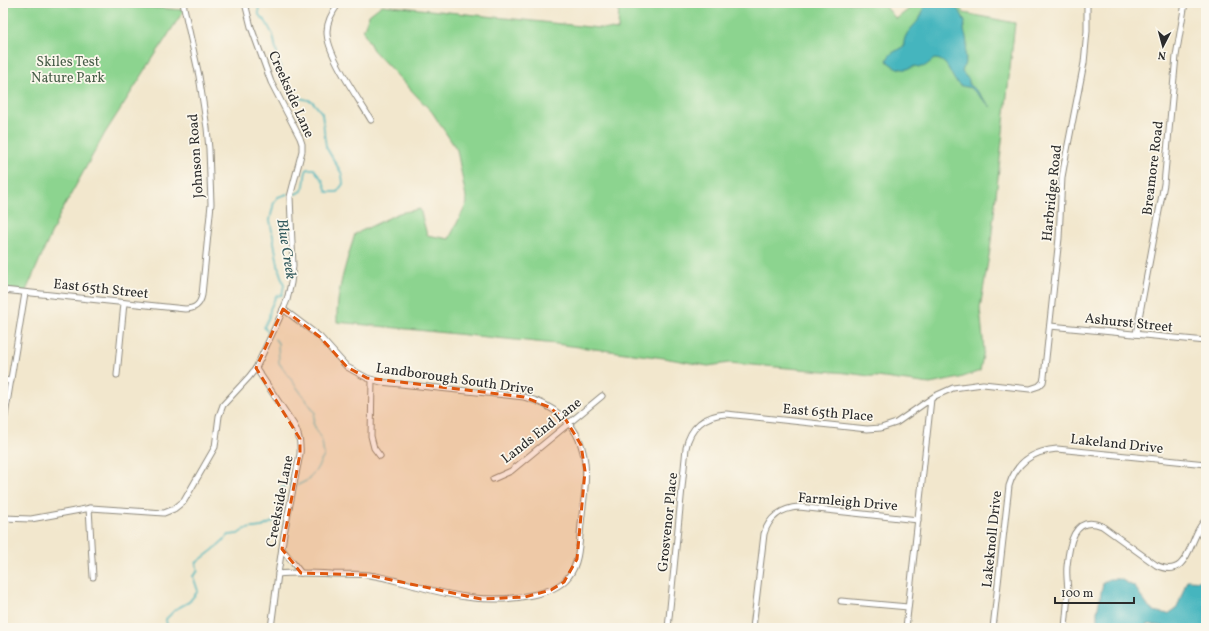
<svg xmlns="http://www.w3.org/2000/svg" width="1209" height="631" font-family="Vollkorn,serif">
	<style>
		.green { fill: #8cd48f; stroke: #5c805d }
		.water { fill: #45b5be; stroke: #387074 }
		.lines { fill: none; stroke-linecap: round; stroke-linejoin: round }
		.stream { stroke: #45b5be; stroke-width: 1.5 }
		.minor-casing { stroke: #8e897c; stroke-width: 7 }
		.minor { stroke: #fff; stroke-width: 5 }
		.marked { fill: #df570e; fill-opacity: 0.2; stroke: #df570e; stroke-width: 3; stroke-dasharray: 8 5; stroke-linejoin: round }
		.labels { text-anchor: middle; stroke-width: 3.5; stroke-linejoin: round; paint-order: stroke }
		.park-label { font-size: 14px; fill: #485e49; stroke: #fbf7ec }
		.street-label { font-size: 14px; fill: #2b2b2b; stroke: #fbf7ec }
		.water-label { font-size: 15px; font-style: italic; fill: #345b5e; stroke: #fbf7ec }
	</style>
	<rect width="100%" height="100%" fill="#fbf7ec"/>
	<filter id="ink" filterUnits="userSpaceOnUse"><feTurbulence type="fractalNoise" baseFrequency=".025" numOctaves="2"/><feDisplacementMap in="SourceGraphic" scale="8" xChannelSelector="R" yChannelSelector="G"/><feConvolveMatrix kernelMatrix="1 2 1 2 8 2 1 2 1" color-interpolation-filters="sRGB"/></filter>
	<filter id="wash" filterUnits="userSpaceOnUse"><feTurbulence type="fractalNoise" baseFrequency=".012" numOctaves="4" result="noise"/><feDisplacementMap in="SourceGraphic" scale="16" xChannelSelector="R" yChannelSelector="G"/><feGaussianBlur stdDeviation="0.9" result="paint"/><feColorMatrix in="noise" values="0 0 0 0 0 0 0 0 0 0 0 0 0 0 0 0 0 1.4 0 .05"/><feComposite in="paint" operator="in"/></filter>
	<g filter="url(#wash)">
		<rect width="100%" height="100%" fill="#f2e7cd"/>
		<g class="green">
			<path d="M 3,3 L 104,3 L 104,4 L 184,10 L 105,133 L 60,214 L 25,293 L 3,290 Z"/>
			<path d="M 619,3 L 883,3 L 896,19 L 917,3 L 957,3 L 964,13 L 1015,23 L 990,250 L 980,308 L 984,350 L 980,371 L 960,378 L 930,384 L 847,373 L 729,363 L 708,366 L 664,358 L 556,344 L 337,322 C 336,292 346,263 355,234 L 399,213 L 420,209 L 427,235 L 449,239 L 467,203 L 457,150 L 432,112 L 373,50 L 363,31 L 369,15 L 382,5 L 618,30 Z"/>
		</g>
		<g class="water">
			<path d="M 925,3 L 952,3 L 962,15 L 965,22 L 964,30 L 966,37 L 967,44 L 965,52 L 966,59 L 962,72 L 969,80 L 969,85 L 976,90 L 991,107 C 985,102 977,92 970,88 C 966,86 961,87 958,84 C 949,75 949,59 934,59 C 926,65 925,69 915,66 C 905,72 895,69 887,61 C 889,52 897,51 904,47 C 902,33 915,27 921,16 C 923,12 924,7 925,3 Z"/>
			<path d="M 1109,579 L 1120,579 L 1135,587 L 1147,605 L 1154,611 L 1168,614 L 1177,608 L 1187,580 L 1206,581 L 1206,628 L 1175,628 L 1147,624 L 1144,628 L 1097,628 L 1097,612 L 1103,583 Z"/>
		</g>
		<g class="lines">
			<g class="stream">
				<path d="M 258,3 L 259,15 L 266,22 L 273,35 L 278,59 L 285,83 L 292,96 L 312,101 L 322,113 L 326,147 L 342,174 L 343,184 L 337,192 L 327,192 L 323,181 L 314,169 L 307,169 C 303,178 307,182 302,191 L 295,194"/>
				<path d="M 267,331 L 264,327 L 269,317 L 270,309 L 276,296 L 282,295 L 284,285 L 279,270 L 270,220 L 274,202 L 278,197 L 287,194"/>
				<path d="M 275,339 L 278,343 L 279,363 L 315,412 L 313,423 L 322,441 L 324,456 L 316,470 L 308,480 L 298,485"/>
				<path d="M 171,628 L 167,626 L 166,619 L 176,609 L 189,602 L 198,591 L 193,576 L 198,571 L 196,563 L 213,550 L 229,535 L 238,534 L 245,529 L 262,527 L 278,519 L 281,510 L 278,499 L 281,488 L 289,484"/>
			</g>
		</g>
	</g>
	<g filter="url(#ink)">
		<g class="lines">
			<g class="minor-casing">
				<g id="minor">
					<path d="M 339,3 C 333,11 327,21 327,31 C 326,54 359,99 371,120"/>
					<path d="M 3,290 L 185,309 C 195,309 200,305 202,295 L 211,204 L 209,149 L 207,128 L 199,76 L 183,3"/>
					<path d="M 1050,326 L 1206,341"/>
					<path d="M 1136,334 L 1164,184 L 1176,56 L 1185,3"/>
					<path d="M 256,368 L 294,425 C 299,434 301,443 300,454 L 284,534 L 278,574 L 271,628"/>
					<path d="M 117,375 L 124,303"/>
					<path d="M 3,380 L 11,381"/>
					<path d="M 372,380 L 371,436 L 374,448 L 380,456"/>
					<path d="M 3,428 L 25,293"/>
					<path d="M 493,479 L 511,471 L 602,396"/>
					<path d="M 89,508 L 93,577"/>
					<path d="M 3,518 L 31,519 L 91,508 L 164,513 L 174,509 L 184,501 L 215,447 L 219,416 L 223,405 L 249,377 L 256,368 L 279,319 L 287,300 L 291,283 L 293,266 L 290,197 L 302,151 L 302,144 L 300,138 L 271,82 L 251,27 L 245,3"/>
					<path d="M 282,549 L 301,573"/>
					<path d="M 278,574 C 296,572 314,573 332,574 C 344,574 357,574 369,575 C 385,577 400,582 416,586 C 455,597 492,604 532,595 C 546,592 560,588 569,576 C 580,562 579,541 581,524 C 583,502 589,474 583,452 C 577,423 552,404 524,397 L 381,382 L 367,378 L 347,367 L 320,337 L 283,309"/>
					<path d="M 841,601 L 908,607"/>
					<path d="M 668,628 L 686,448 C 690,427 705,415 726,414 L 867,429 L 881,428 L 896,423 L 935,396 L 953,388 L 983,384 L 1030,389 L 1039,386 L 1043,382 L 1044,377 L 1059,238 L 1062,177 L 1066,155 L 1084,63 L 1087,31 L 1087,3"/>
					<path d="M 753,628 L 764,534 C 769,517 782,508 799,507 L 918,520"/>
					<path d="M 906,628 L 931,399"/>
					<path d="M 993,628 L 1009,486 C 1016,462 1033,451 1057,449 L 1206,464"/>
					<path d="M 1065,628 C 1066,617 1067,605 1068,594 C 1068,585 1066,575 1067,566 C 1069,546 1073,514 1102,526 L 1156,565 C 1191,582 1189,533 1206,520"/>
				</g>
			</g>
			<use href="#minor" class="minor"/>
		</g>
	</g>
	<path class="marked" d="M 283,309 L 320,337 L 347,367 L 367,378 L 524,397 L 549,407 L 566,420 L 581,445 L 585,471 L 577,559 L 564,582 L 551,590 L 525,597 L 481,599 L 368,575 L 301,573 L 282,549 L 300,454 L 300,439 L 256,368 Z"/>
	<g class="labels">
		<g class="park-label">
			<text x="68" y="66">Skiles Test<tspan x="68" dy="16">Nature Park</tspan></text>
		</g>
		<g class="street-label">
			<text transform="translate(292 94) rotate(66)" y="5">Creekside Lane</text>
			<text transform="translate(195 156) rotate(-94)" y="5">Johnson Road</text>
			<text transform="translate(1152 168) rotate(-83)" y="5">Breamore Road</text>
			<text transform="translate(1051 193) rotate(-84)" y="5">Harbridge Road</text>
			<text transform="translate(101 288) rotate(6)" y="5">East 65th Street</text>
			<text transform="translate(1129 322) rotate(6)" y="5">Ashurst Street</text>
			<text transform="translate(455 378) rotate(8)" y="5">Landborough South Drive</text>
			<text transform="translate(828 412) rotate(5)" y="5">East 65th Place</text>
			<text transform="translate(541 430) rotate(-38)" y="5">Lands End Lane</text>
			<text transform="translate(1117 443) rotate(6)" y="5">Lakeland Drive</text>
			<text transform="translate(279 501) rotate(-79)" y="5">Creekside Lane</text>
			<text transform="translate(848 501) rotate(5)" y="5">Farmleigh Drive</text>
			<text transform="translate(667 522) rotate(-84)" y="5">Grosvenor Place</text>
			<text transform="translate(991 539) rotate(-84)" y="5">Lakeknoll Drive</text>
		</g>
		<g class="water-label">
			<text transform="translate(287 249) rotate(81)" y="5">Blue Creek</text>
		</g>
	</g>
	<rect width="1209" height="631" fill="none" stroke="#fbf7ec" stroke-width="16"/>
	<g transform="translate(1163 46) rotate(186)" stroke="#fbf7ec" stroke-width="3" paint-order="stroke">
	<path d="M0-3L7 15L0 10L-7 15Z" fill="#2b2b2b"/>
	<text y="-6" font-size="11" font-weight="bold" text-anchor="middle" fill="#2b2b2b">N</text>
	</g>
	<path d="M1055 597v6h79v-6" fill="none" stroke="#2b2b2b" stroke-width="2"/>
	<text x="1061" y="597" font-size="12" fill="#2b2b2b" stroke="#fbf7ec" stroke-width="3" paint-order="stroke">100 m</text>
</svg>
